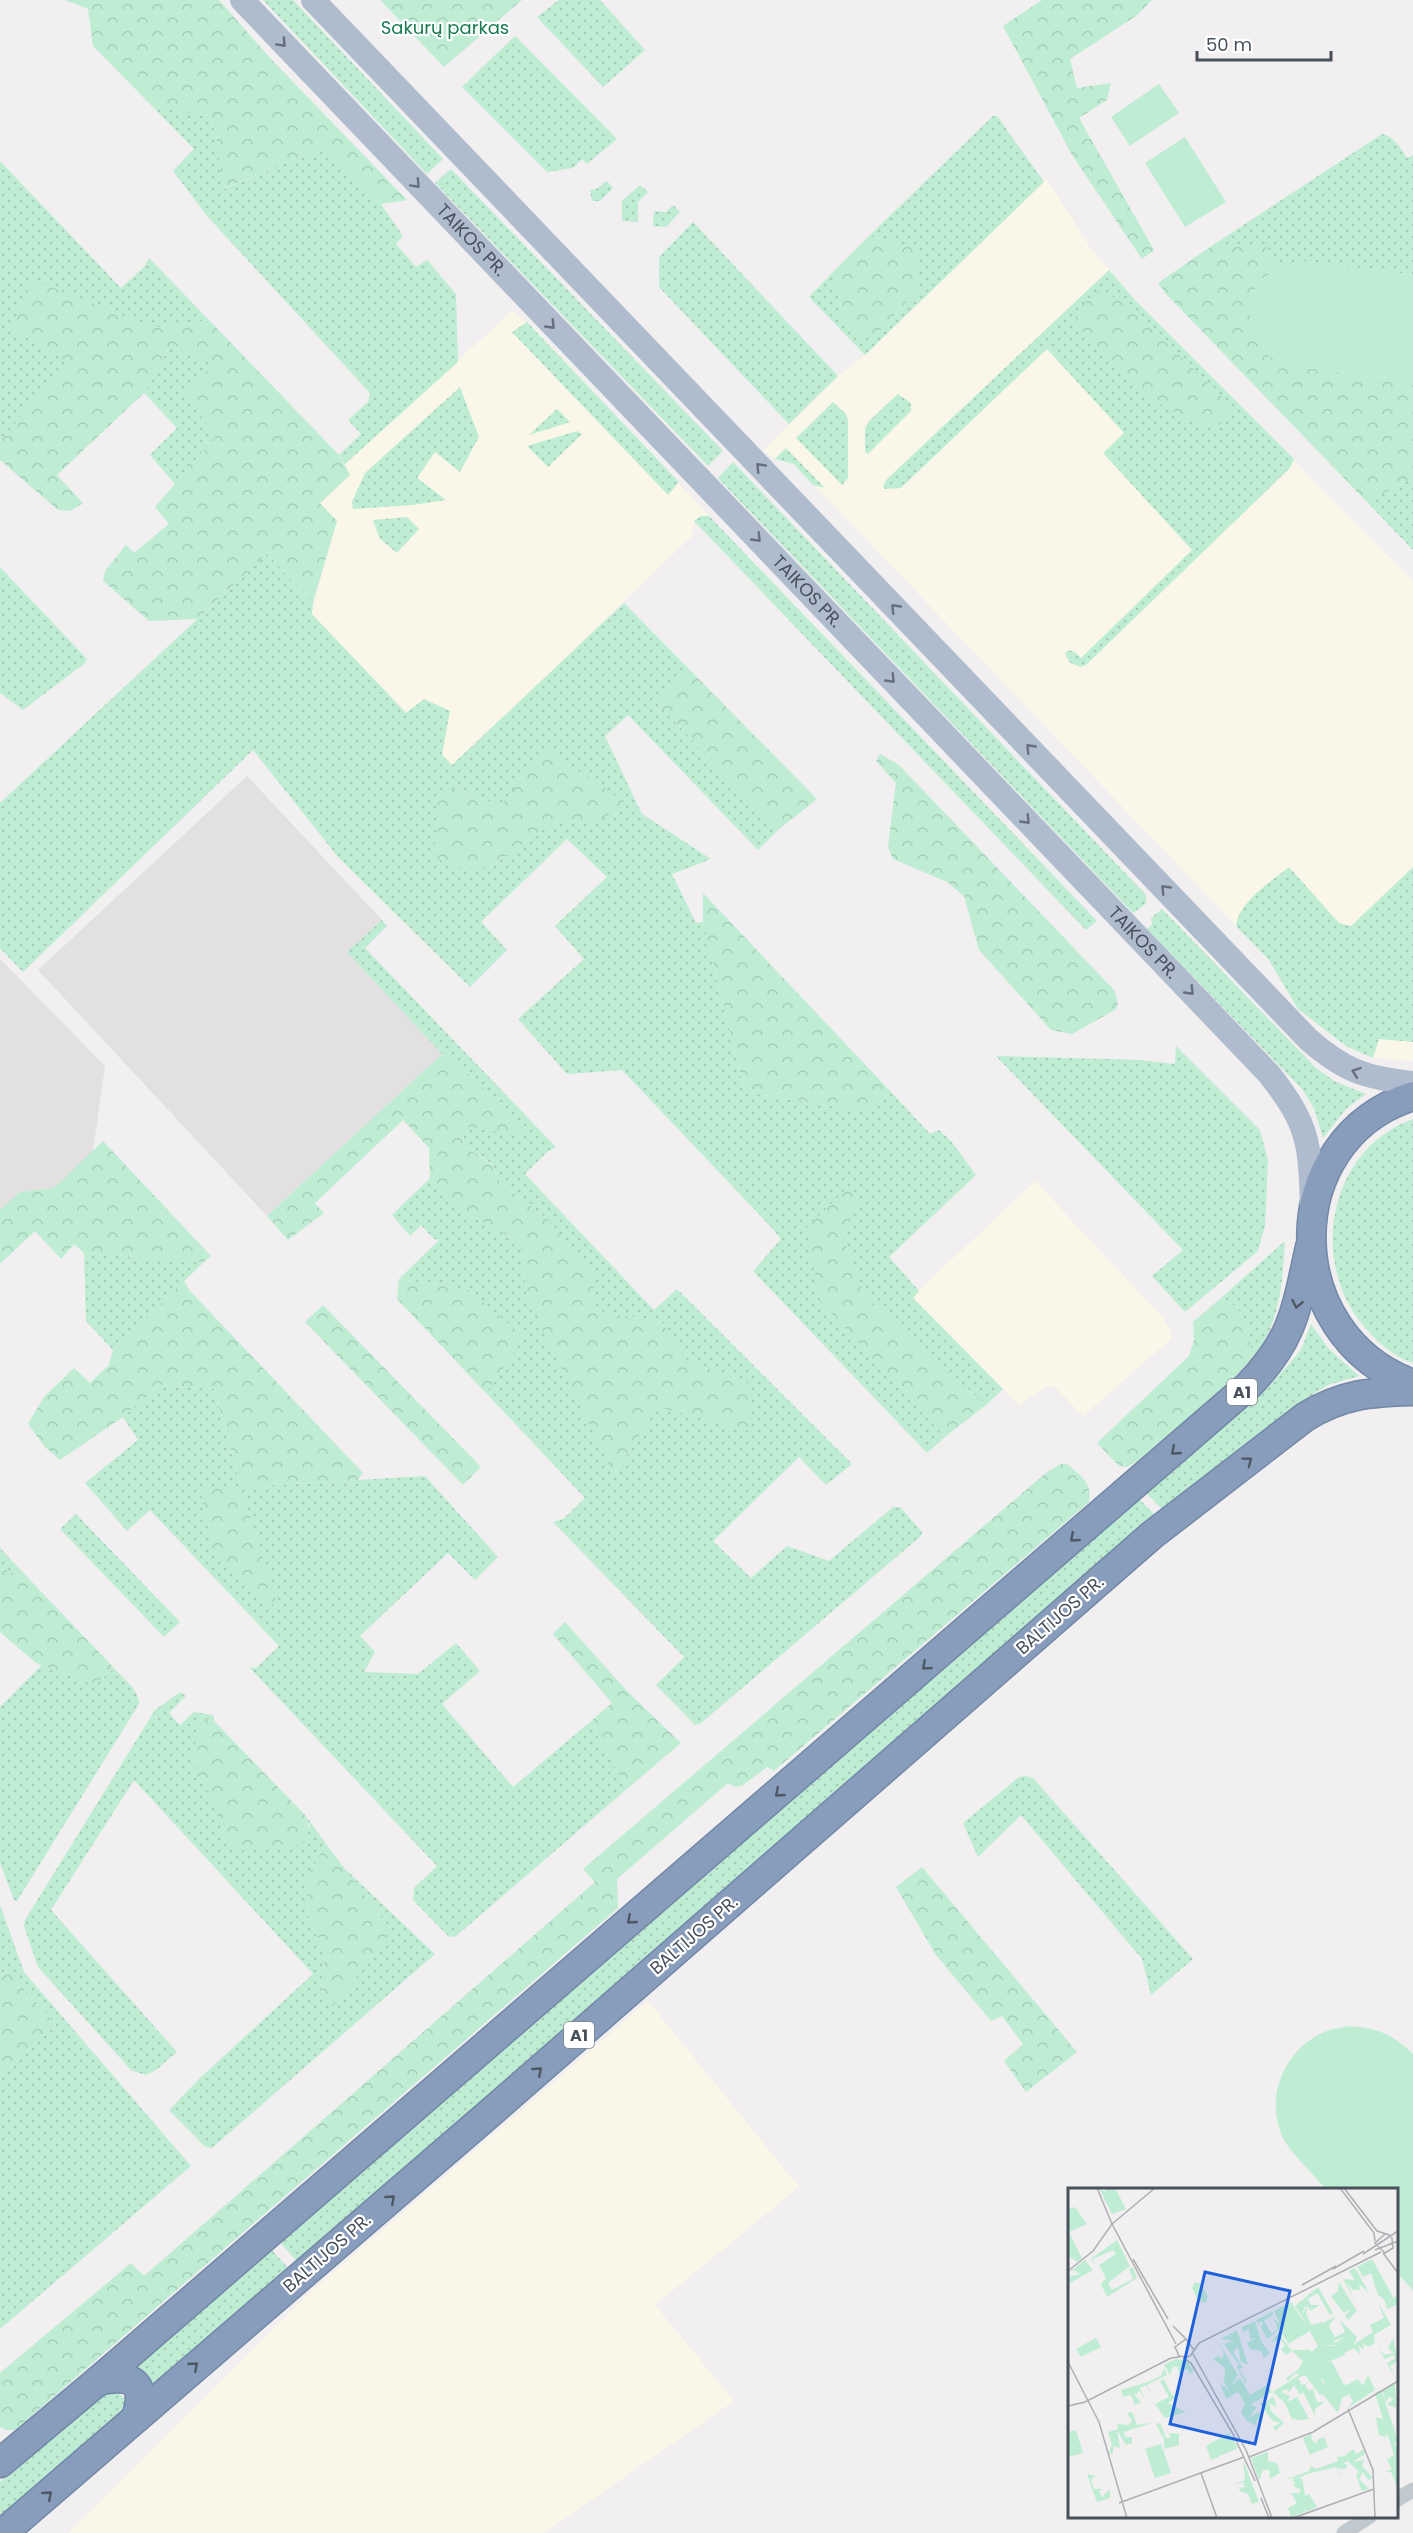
<svg xmlns="http://www.w3.org/2000/svg" width="1413" height="2533" font-family="Poppins,sans-serif">
	<style>
		.commercial { fill: #fbf7e8 }
		.education { fill: #e2e0e0 }
		.grass { fill: url(#grass-dots); fill-rule: evenodd }
		.forest { fill: url(#forest-crowns) }
		.pitch { fill: #beedd4 }
		.lines { fill: none; stroke-linecap: round; stroke-linejoin: round }
		.highway-casing { stroke: #7388a8; stroke-width: 31 }
		.street { stroke: #c0c8d0; stroke-width: 15 }
		.primary { stroke: #afbccd; stroke-width: 24 }
		.highway { stroke: #889dbc; stroke-width: 28 }
		.oneway { stroke: #66707d }
		.oneway2 { stroke: #4e5865 }
		.labels { text-anchor: middle; stroke-width: 4.5; stroke-linejoin: round; paint-order: stroke }
		.shield { fill: #fff; stroke: #7e848c; stroke-width: 1.5 }
		.shield-label { font-size: 16px; font-weight: bold; fill: #47505b }
		.park-label { font-size: 18px; fill: #1a7b52; stroke: #fff }
		.street-label { font-size: 18px; fill: #47505b; stroke: #fff }
		.inset-road { fill: none; stroke: #adafb4; stroke-width: 1.5 }
		.view { fill: #1f61db; fill-opacity: 0.15; stroke: #1f61db; stroke-width: 3 }
		.inset-edge { fill: none; stroke: #47505b; stroke-width: 3 }
	</style>
	<defs>
		<pattern id="grass-dots" width="8" height="8" patternUnits="userSpaceOnUse" patternTransform="scale(1.5)"><rect width="8" height="8" fill="#beedd4"/><path d="M2 2h.1M6 6h.1" fill="none" stroke="#a5cdb8" stroke-width="1.8" stroke-linecap="round"/></pattern>
		<pattern id="forest-crowns" width="20" height="18" patternUnits="userSpaceOnUse" patternTransform="scale(1.5)"><rect width="20" height="18" fill="#beedd4"/><path d="M2 6a3 3 0 1 1 6 0M12 15a3 3 0 1 1 6 0" fill="none" stroke="#a5cdb8"/></pattern>
	</defs>
	<rect width="100%" height="100%" fill="#f1efef"/>
	<g class="commercial">
		<path d="M 1047,179 L 1091,249 L 1136,301 L 1413,581 L 1413,1061 L 1373,1058 L 1346,1046 L 1298,1009 L 1269,960 L 794,464 L 775,459 L 763,451 L 838,376 L 865,355 Z"/>
		<path d="M 512,311 L 534,328 L 709,516 L 701,516 L 694,521 L 692,536 L 452,766 L 407,713 L 311,614 L 337,521 L 320,504 L 350,476 L 345,464 Z"/>
		<path d="M 1035,1181 L 1162,1317 L 1171,1331 L 1171,1339 L 1083,1416 L 1055,1387 L 1045,1387 L 1019,1405 L 912,1297 Z"/>
		<path d="M 648,2001 L 799,2187 L 655,2305 L 734,2401 L 544,2533 L 68,2533 L 315,2288 Z"/>
	</g>
	<g class="education">
		<path d="M 247,776 L 382,920 L 348,953 L 442,1054 L 267,1216 L 38,970 Z"/>
		<path d="M 0,959 L 105,1066 L 93,1151 L 54,1188 L 20,1192 L 0,1210 Z"/>
	</g>
	<g class="grass">
		<path d="M 263,0 L 293,0 L 443,159 L 427,174 Z"/>
		<path d="M 559,0 L 600,0 L 645,50 L 603,87 L 537,17 Z"/>
		<path d="M 515,36 L 617,139 L 587,164 L 582,159 L 573,168 L 547,172 L 462,87 Z"/>
		<path d="M 152,106 L 208,116 L 216,133 L 224,189 L 304,155 L 327,151 L 381,204 L 403,236 L 396,244 L 416,267 L 427,260 L 456,294 L 458,362 L 345,464 L 339,455 L 361,434 L 348,420 L 368,402 L 370,393 L 208,217 L 173,171 L 194,149 Z"/>
		<path d="M 993,116 L 997,116 L 1044,182 L 865,355 L 809,297 L 833,272 L 844,321 L 907,246 L 869,236 Z"/>
		<path d="M 1382,134 C 1395,137 1400,147 1407,158 L 1413,155 L 1413,275 L 1301,261 L 1278,269 L 1272,253 L 1266,247 L 1210,247 Z"/>
		<path d="M 0,161 L 121,288 L 145,266 L 149,258 L 209,320 L 154,328 L 31,280 L 69,362 L 0,441 Z"/>
		<path d="M 451,169 L 723,451 L 708,466 L 435,183 Z"/>
		<path d="M 607,181 L 613,188 L 600,201 L 592,201 L 590,190 L 596,189 Z"/>
		<path d="M 640,185 L 648,192 L 638,202 L 638,222 L 622,221 L 622,201 Z"/>
		<path d="M 673,205 L 680,212 L 666,227 L 653,226 L 654,211 L 666,212 Z"/>
		<path d="M 693,222 L 838,376 L 789,424 L 659,287 L 659,257 Z"/>
		<path d="M 1109,270 L 1136,301 L 1294,459 L 1290,468 L 1086,665 L 1080,667 L 1069,662 L 1065,653 L 1069,650 L 1075,652 L 1081,658 L 1192,550 L 1103,453 L 1124,433 L 1047,349 L 901,488 L 885,489 L 883,486 L 886,480 ZM 1185,363 L 1232,407 L 1230,418 Z"/>
		<path d="M 527,322 L 676,479 L 679,482 L 668,495 L 512,332 Z"/>
		<path d="M 169,347 L 215,362 L 216,436 L 175,484 L 150,455 L 177,428 L 144,393 Z"/>
		<path d="M 460,387 L 479,437 L 460,472 L 435,452 L 417,478 L 446,500 L 413,505 L 353,509 L 352,502 L 365,473 Z"/>
		<path d="M 898,394 L 911,403 L 911,411 L 868,454 L 865,452 L 865,428 L 869,421 Z"/>
		<path d="M 833,402 L 846,414 L 848,420 L 848,478 L 842,485 L 796,438 Z"/>
		<path d="M 557,409 L 570,422 L 529,435 Z"/>
		<path d="M 577,431 L 582,434 L 548,467 L 527,446 Z"/>
		<path d="M 786,448 L 825,488 L 813,485 L 794,464 L 775,459 Z"/>
		<path d="M 733,462 L 1146,895 L 1146,904 L 1133,913 L 718,478 Z"/>
		<path d="M 1413,478 L 1413,549 L 1412,549 L 1367,502 Z"/>
		<path d="M 701,516 L 709,516 L 1097,921 L 1086,930 L 694,521 Z"/>
		<path d="M 407,517 L 419,529 L 397,553 L 380,539 L 373,520 Z"/>
		<path d="M 267,554 L 313,602 L 312,614 L 406,713 L 424,699 L 450,711 L 442,755 L 452,765 L 624,603 L 690,670 L 655,701 L 778,830 L 758,850 L 628,715 L 605,736 L 642,814 L 711,859 L 672,874 L 696,923 L 703,922 L 745,1092 L 864,1111 L 892,1093 L 930,1134 L 939,1130 L 951,1141 L 976,1175 L 889,1257 L 919,1291 L 913,1298 L 1003,1389 L 986,1405 L 885,1316 L 863,1292 L 842,1235 L 846,1189 L 820,1300 L 945,1437 L 927,1453 L 753,1271 L 781,1239 L 772,1228 L 622,1070 L 567,1074 L 518,1019 L 584,959 L 555,926 L 607,877 L 567,839 L 481,922 L 507,950 L 470,987 L 339,858 L 253,750 L 23,972 L 0,948 L 0,803 ZM 458,789 L 500,806 L 511,794 L 597,824 L 557,820 L 490,867 Z"/>
		<path d="M 0,567 L 87,659 L 84,664 L 23,710 L 0,693 Z"/>
		<path d="M 1289,867 L 1339,923 L 1351,926 L 1413,867 L 1413,1042 L 1379,1039 L 1373,1058 L 1346,1046 L 1298,1009 L 1269,960 L 1236,926 C 1239,901 1271,882 1289,867 Z"/>
		<path d="M 1162,909 L 1316,1068 L 1336,1082 L 1366,1094 L 1347,1108 L 1323,1138 L 1314,1108 L 1302,1089 L 1147,929 L 1152,925 L 1151,918 Z"/>
		<path d="M 382,920 L 387,926 L 365,948 L 556,1147 L 547,1152 L 525,1174 L 654,1310 L 677,1289 L 852,1464 L 826,1485 L 799,1457 L 713,1541 L 751,1578 L 787,1546 L 829,1561 L 893,1507 L 900,1507 L 922,1532 L 921,1536 L 700,1724 L 695,1725 L 656,1685 L 684,1657 L 553,1522 L 563,1519 L 585,1498 L 486,1393 L 523,1338 L 470,1290 L 399,1279 L 439,1240 L 434,1239 L 421,1225 L 410,1236 L 392,1215 L 430,1178 L 466,1214 L 521,1242 L 527,1299 L 615,1473 L 658,1406 L 749,1384 L 687,1361 L 662,1322 L 592,1310 L 550,1221 L 500,1182 L 492,1164 L 463,1145 L 464,1127 L 518,1133 L 525,1127 L 465,1071 L 442,1054 L 347,952 Z"/>
		<path d="M 1176,1046 L 1260,1130 L 1268,1161 L 1265,1226 L 1258,1251 L 1185,1312 L 1152,1276 L 1183,1250 L 996,1056 L 1139,1060 L 1175,1064 Z"/>
		<path d="M 1413,1119 L 1413,1363 C 1397,1358 1383,1347 1372,1335 C 1307,1272 1324,1151 1413,1119 Z"/>
		<path d="M 1285,1241 C 1282,1283 1281,1324 1252,1358 C 1249,1332 1247,1308 1221,1298 Z"/>
		<path d="M 84,1253 L 204,1262 L 113,1350 L 86,1321 Z"/>
		<path d="M 1311,1324 L 1328,1348 L 1359,1376 L 1328,1385 L 1301,1402 L 1168,1515 L 1146,1493 L 1268,1388 L 1301,1350 Z"/>
		<path d="M 161,1385 L 214,1389 L 241,1487 L 425,1476 L 498,1557 L 475,1580 L 448,1553 L 360,1636 L 375,1652 L 364,1672 L 418,1674 L 456,1643 L 480,1671 L 442,1704 L 513,1787 L 590,1722 L 627,1789 L 456,1936 L 450,1937 L 447,1935 L 413,1900 L 414,1888 L 437,1866 L 249,1667 L 256,1668 L 279,1646 L 150,1510 L 127,1531 L 85,1483 L 138,1440 L 123,1417 Z"/>
		<path d="M 1139,1499 L 1161,1521 L 299,2264 L 279,2241 Z"/>
		<path d="M 76,1514 L 180,1622 L 164,1637 L 60,1529 Z"/>
		<path d="M 0,1548 L 30,1580 L 0,1568 Z"/>
		<path d="M 42,1665 L 95,1685 L 114,1668 C 122,1677 140,1691 139,1704 L 17,1901 L 14,1900 L 0,1863 L 0,1707 Z"/>
		<path d="M 180,1692 L 186,1696 L 169,1713 L 180,1725 L 194,1712 L 213,1715 L 215,1722 L 205,1719 L 194,1763 L 196,1774 L 218,1806 L 226,1843 L 310,1827 L 306,1816 L 326,1844 L 305,1882 L 309,1918 L 325,1951 L 321,1991 L 390,1929 L 343,1867 L 435,1954 L 212,2148 L 205,2147 L 169,2110 L 200,2078 L 313,1974 L 134,1780 L 51,1910 L 177,2052 L 156,2070 L 146,2075 L 131,2070 L 38,1967 L 24,1926 L 25,1920 L 155,1710 Z"/>
		<path d="M 1026,1776 L 1033,1778 L 1193,1959 L 1151,1995 L 1142,1959 L 1021,1815 L 978,1857 L 963,1823 L 1019,1777 Z"/>
		<path d="M 0,1905 L 24,1972 L 191,2166 L 0,2329 L 0,2075 L 56,2025 L 6,1970 L 0,1976 Z"/>
		<path d="M 270,2248 L 291,2271 L 153,2388 L 131,2370 Z"/>
		<path d="M 103,2392 L 118,2392 L 125,2399 L 126,2410 L 0,2522 L 0,2482 Z"/>
	</g>
	<g class="forest">
		<path d="M 65,0 L 219,0 L 271,59 L 407,200 L 381,204 L 326,151 L 304,155 L 223,189 L 216,133 L 208,116 L 152,106 L 93,46 L 88,9 Z"/>
		<path d="M 380,0 L 522,0 L 444,67 Z"/>
		<path d="M 1042,0 L 1152,0 L 1136,16 L 1070,59 L 1077,88 L 1111,83 L 1107,100 L 1079,118 L 1154,250 L 1142,259 L 1072,155 L 1003,26 Z"/>
		<path d="M 869,236 L 907,246 L 918,252 L 918,289 L 877,334 L 863,339 L 844,321 L 833,272 Z"/>
		<path d="M 1210,247 L 1266,247 L 1272,253 L 1278,269 L 1257,282 L 1283,365 L 1413,381 L 1413,478 L 1367,502 L 1166,294 L 1158,283 Z"/>
		<path d="M 31,279 L 154,328 L 209,320 L 339,455 L 350,475 L 320,503 L 337,521 L 313,602 L 267,554 L 197,619 L 149,621 L 103,581 L 105,571 L 126,545 L 134,553 L 169,524 L 155,507 L 216,436 L 184,395 L 215,362 L 169,347 L 144,393 L 57,475 L 83,503 L 70,511 L 58,510 L 0,460 L 0,441 L 68,362 L 12,329 Z"/>
		<path d="M 1097,291 L 1110,295 L 1125,304 L 1233,407 L 1230,418 L 1213,428 C 1156,414 1118,368 1079,327 L 1075,318 L 1082,305 Z"/>
		<path d="M 690,670 L 817,799 L 778,830 L 655,701 Z"/>
		<path d="M 545,749 L 624,801 L 597,824 L 557,820 L 490,867 L 461,868 L 434,858 L 439,791 L 457,789 L 500,806 Z"/>
		<path d="M 880,754 L 899,765 L 1115,991 L 1118,1005 L 1115,1010 L 1072,1034 L 1051,1030 L 979,950 L 964,896 L 947,882 L 893,859 L 888,847 L 896,783 L 876,761 Z"/>
		<path d="M 703,893 L 892,1093 L 864,1111 L 745,1092 L 703,922 Z"/>
		<path d="M 442,1054 L 465,1071 L 525,1127 L 518,1134 L 464,1127 L 463,1145 L 492,1165 L 500,1182 L 550,1221 L 594,1277 L 593,1310 L 662,1322 L 688,1361 L 749,1384 L 748,1431 L 658,1407 L 614,1474 L 527,1299 L 521,1242 L 466,1214 L 430,1178 L 429,1148 L 403,1120 L 315,1203 L 324,1213 L 288,1240 L 267,1216 Z"/>
		<path d="M 103,1141 L 211,1256 L 204,1262 L 84,1253 L 74,1244 L 61,1259 L 35,1231 L 0,1264 L 0,1210 L 20,1192 L 54,1188 Z"/>
		<path d="M 846,1189 L 861,1200 L 842,1235 L 863,1292 L 885,1316 L 986,1405 L 945,1437 L 820,1301 L 806,1228 Z"/>
		<path d="M 399,1279 L 470,1290 L 524,1338 L 486,1393 L 397,1299 Z"/>
		<path d="M 184,1281 L 189,1290 L 363,1473 L 358,1480 L 241,1487 L 279,1610 L 213,1553 L 200,1490 L 241,1487 L 214,1389 L 161,1385 L 123,1417 L 60,1460 L 45,1447 L 28,1424 L 44,1397 L 74,1368 L 90,1383 L 109,1365 L 113,1350 Z"/>
		<path d="M 1221,1298 C 1247,1308 1249,1332 1252,1358 L 1230,1383 L 1136,1462 L 1127,1467 L 1119,1466 L 1097,1443 L 1189,1356 L 1194,1340 L 1193,1322 Z"/>
		<path d="M 323,1305 L 481,1467 L 463,1485 L 305,1322 Z"/>
		<path d="M 1061,1464 L 1067,1464 C 1080,1475 1093,1483 1089,1502 L 774,1771 L 767,1767 L 742,1786 L 735,1787 L 728,1783 L 617,1879 L 618,1908 L 15,2430 L 7,2430 L 0,2427 L 0,2373 L 131,2263 L 144,2276 L 595,1882 L 583,1869 L 1047,1472 Z"/>
		<path d="M 0,1568 L 30,1580 L 114,1668 L 95,1685 L 36,1663 L 0,1632 Z"/>
		<path d="M 565,1622 L 626,1690 L 681,1743 L 627,1789 L 590,1722 L 612,1703 L 553,1634 Z"/>
		<path d="M 205,1719 L 215,1722 L 306,1816 C 310,1829 310,1836 301,1845 L 237,1851 L 226,1843 L 218,1806 L 196,1774 L 194,1763 L 196,1730 Z"/>
		<path d="M 326,1844 L 390,1929 L 384,1944 L 333,2006 L 324,2002 L 321,1991 L 325,1951 L 309,1918 L 305,1881 Z"/>
		<path d="M 922,1867 L 1077,2052 L 1026,2092 L 1004,2061 L 1023,2044 L 1002,2016 L 991,2021 L 936,1955 L 896,1887 Z"/>
		<path d="M 7,1970 L 56,2025 L 0,2075 L 0,1976 Z"/>
	</g>
	<g class="pitch">
		<path d="M 1159,84 L 1179,113 L 1130,146 L 1111,117 Z"/>
		<path d="M 1185,137 L 1226,202 L 1185,227 L 1145,163 Z"/>
		<path d="M 1301,261 L 1413,275 L 1413,381 L 1283,365 L 1261,351 L 1251,330 L 1250,305 L 1257,282 L 1278,269 Z"/>
		<path d="M 1349,2026 C 1378,2028 1392,2034 1413,2054 L 1413,2291 L 1397,2272 L 1396,2190 L 1326,2189 C 1315,2176 1288,2150 1282,2136 C 1265,2097 1284,2051 1322,2033 C 1330,2029 1340,2028 1349,2026 Z"/>
	</g>
	<g class="lines">
		<g class="highway-casing">
			<g id="highway">
				<path d="M 1413,1096 C 1276,1139 1279,1336 1413,1384"/>
				<path d="M 98,2381 C 132,2373 148,2382 136,2418"/>
				<path d="M 0,2463 L 98,2381 L 1247,1387 C 1294,1339 1296,1310 1310,1247"/>
				<path d="M 3,2533 L 490,2113 L 1152,1535 L 1305,1417 C 1342,1394 1371,1392 1413,1391"/>
			</g>
		</g>
		<g class="street">
			<path d="M 1396,2500 L 1413,2490"/>
			<path d="M 1344,2533 L 1370,2516"/>
		</g>
		<g class="primary">
			<path id="s1" d="M 242,0 L 1269,1074 C 1309,1125 1310,1143 1312,1206"/>
			<path d="M 313,0 L 1308,1039 C 1344,1071 1366,1078 1413,1083"/>
		</g>
		<use href="#highway" class="highway"/>
	</g>
	<defs><path id="oneway-chevron" d="M-2-3.5L2.5 0L-2 3.5" fill="none" stroke-width="1.6" stroke-linecap="round" stroke-linejoin="round" transform="scale(1.5)"/></defs>
	<g class="oneway">
		<use href="#oneway-chevron" transform="translate(282 43) rotate(47)"/>
		<use href="#oneway-chevron" transform="translate(416 184) rotate(47)"/>
		<use href="#oneway-chevron" transform="translate(551 325) rotate(46)"/>
		<use href="#oneway-chevron" transform="translate(760 467) rotate(-134)"/>
		<use href="#oneway-chevron" transform="translate(757 538) rotate(46)"/>
		<use href="#oneway-chevron" transform="translate(895 608) rotate(-134)"/>
		<use href="#oneway-chevron" transform="translate(891 679) rotate(46)"/>
		<use href="#oneway-chevron" transform="translate(1030 748) rotate(-134)"/>
		<use href="#oneway-chevron" transform="translate(1026 820) rotate(46)"/>
		<use href="#oneway-chevron" transform="translate(1165 889) rotate(-134)"/>
		<use href="#oneway-chevron" transform="translate(1190 991) rotate(46)"/>
		<use href="#oneway-chevron" transform="translate(1356 1072) rotate(-160)"/>
	</g>
	<g class="oneway2">
		<use href="#oneway-chevron" transform="translate(1297 1304) rotate(102)"/>
		<use href="#oneway-chevron" transform="translate(1175 1451) rotate(139)"/>
		<use href="#oneway-chevron" transform="translate(1248 1461) rotate(-37)"/>
		<use href="#oneway-chevron" transform="translate(1074 1538) rotate(139)"/>
		<use href="#oneway-chevron" transform="translate(926 1666) rotate(139)"/>
		<use href="#oneway-chevron" transform="translate(779 1793) rotate(139)"/>
		<use href="#oneway-chevron" transform="translate(631 1920) rotate(139)"/>
		<use href="#oneway-chevron" transform="translate(538 2071) rotate(-41)"/>
		<use href="#oneway-chevron" transform="translate(391 2199) rotate(-41)"/>
		<use href="#oneway-chevron" transform="translate(194 2366) rotate(-41)"/>
		<use href="#oneway-chevron" transform="translate(48 2495) rotate(-41)"/>
	</g>
	<g class="labels">
		<g class="shield">
			<rect x="1227" y="1379" width="30" height="26" rx="4.5"/>
			<rect x="564" y="2022" width="30" height="26" rx="4.5"/>
		</g>
		<g class="shield-label">
			<text x="1242" y="1398">A1</text>
			<text x="579" y="2041">A1</text>
		</g>
		<g class="park-label">
			<text x="445" y="34">Sakurų parkas</text>
		</g>
		<g class="street-label">
			<text dy="6" stroke="none"><textPath href="#s1" startOffset="332">TAIKOS PR.</textPath></text>
			<text dy="6" stroke="none"><textPath href="#s1" startOffset="818">TAIKOS PR.</textPath></text>
			<text dy="6" stroke="none"><textPath href="#s1" startOffset="1304">TAIKOS PR.</textPath></text>
			<text transform="translate(1060 1615) rotate(-41)" y="6">BALTIJOS PR.</text>
			<text transform="translate(694 1935) rotate(-41)" y="6">BALTIJOS PR.</text>
			<text transform="translate(327 2253) rotate(-41)" y="6">BALTIJOS PR.</text>
		</g>
	</g>
	<g transform="translate(1068 2188)">
		<rect width="330" height="330" fill="#f1efef"/>
		<path d="M 31,0 L 37,4 L 37,0 L 47,0 L 58,21 L 44,26 ZM 7,19 L 19,36 L 1,44 L 14,70 L 9,74 L 0,67 L 0,21 ZM 49,52 L 62,78 L 40,95 L 44,102 L 65,91 L 61,81 L 64,79 L 70,89 L 65,82 L 69,90 L 39,109 L 33,96 L 38,90 L 31,77 L 48,66 L 45,62 L 25,71 L 27,77 L 23,71 ZM 304,71 L 325,109 L 319,115 L 328,108 L 330,112 L 330,116 L 319,121 L 316,111 L 310,107 L 303,85 L 295,89 L 289,79 ZM 17,72 L 25,82 L 2,95 L 0,89 L 12,86 L 6,82 L 0,85 ZM 287,80 L 301,105 L 291,96 L 292,102 L 285,102 L 279,95 L 287,113 L 275,91 L 287,92 L 281,83 ZM 271,94 L 289,123 L 280,132 L 277,128 L 283,121 L 276,125 L 263,108 L 270,103 ZM 223,114 L 242,143 L 220,156 L 213,143 L 214,150 L 223,162 L 243,162 L 242,173 L 245,175 L 264,174 L 276,197 L 280,196 L 277,199 L 273,198 L 259,176 L 252,185 L 255,192 L 252,191 L 255,206 L 252,207 L 237,187 L 230,190 L 234,197 L 241,194 L 237,197 L 241,203 L 245,201 L 249,214 L 257,214 L 247,221 L 247,228 L 235,204 L 232,207 L 226,197 L 221,204 L 218,201 L 213,204 L 222,208 L 219,214 L 229,209 L 241,231 L 233,232 L 224,231 L 217,215 L 205,204 L 231,187 L 228,185 L 220,193 L 218,190 L 230,182 L 235,173 L 224,163 L 218,167 L 213,161 L 217,158 L 213,152 L 203,154 L 213,142 L 213,136 L 212,140 L 200,151 L 193,140 L 195,134 L 190,134 L 192,139 L 188,132 L 204,124 L 206,126 L 196,133 L 204,146 L 210,140 L 205,130 L 212,136 L 206,123 ZM 310,114 L 323,137 L 306,147 L 307,155 L 300,159 L 295,155 L 296,162 L 290,157 L 293,167 L 286,160 L 276,165 L 269,157 L 250,158 L 233,127 L 241,117 L 238,125 L 243,137 L 254,134 L 267,155 L 278,148 L 285,157 L 305,144 L 302,137 L 316,130 ZM 187,133 L 193,153 L 202,165 L 196,170 L 193,163 L 182,161 L 179,155 L 188,150 L 182,151 L 181,141 L 175,144 L 174,139 ZM 169,142 L 180,177 L 173,174 L 170,159 L 165,164 L 175,180 L 171,181 L 179,194 L 177,195 L 169,179 L 171,177 L 156,156 L 165,153 L 153,151 ZM 28,150 L 33,159 L 13,169 L 8,161 ZM 325,150 L 330,173 L 322,178 L 328,192 L 319,175 L 328,170 L 325,167 L 317,171 L 311,161 L 317,167 L 326,165 L 320,160 ZM 151,155 L 170,187 L 164,197 L 172,190 L 182,207 L 199,197 L 204,204 L 179,219 L 170,204 L 158,211 L 152,195 L 161,203 L 156,194 L 157,180 L 145,171 L 151,168 L 147,158 L 153,172 L 156,166 ZM 108,171 L 119,173 L 126,183 L 122,186 L 119,181 L 104,190 L 111,185 L 110,179 L 105,178 L 102,187 L 96,177 ZM 96,180 L 99,187 L 79,197 L 85,209 L 78,197 L 72,200 L 77,211 L 71,202 L 69,206 L 65,205 L 73,214 L 67,217 L 63,207 L 55,209 L 53,202 L 80,194 L 93,188 ZM 98,190 L 96,192 L 103,205 L 106,208 L 110,203 L 112,206 L 100,215 L 118,224 L 97,230 L 87,216 L 101,209 L 92,193 ZM 327,195 L 329,235 L 328,220 L 319,216 L 326,211 L 321,209 L 317,215 L 330,253 L 326,256 L 330,270 L 322,269 L 326,268 L 322,248 L 307,205 L 317,212 L 314,202 ZM 205,208 L 209,219 L 201,215 L 203,223 L 216,235 L 207,243 L 205,239 L 212,235 L 205,233 L 191,215 L 198,215 ZM 64,224 L 69,237 L 86,234 L 56,244 L 57,249 L 64,249 L 64,255 L 58,257 L 49,242 L 52,260 L 45,258 L 45,265 L 40,267 L 44,257 L 40,244 L 50,241 L 49,236 L 61,237 L 64,233 L 59,225 ZM 92,235 L 98,250 L 103,250 L 101,245 L 111,246 L 111,257 L 96,261 L 96,251 L 88,236 ZM 8,242 L 15,265 L 0,269 L 0,244 ZM 244,246 L 243,251 L 249,256 L 249,252 L 256,249 L 260,259 L 242,267 L 235,250 ZM 285,261 L 289,266 L 296,261 L 297,266 L 284,274 L 296,272 L 294,278 L 305,290 L 300,292 L 295,284 L 291,291 L 301,301 L 294,303 L 288,287 L 291,284 L 280,273 L 275,275 L 280,277 L 277,281 L 269,280 L 271,286 L 275,285 L 271,287 L 268,279 L 239,286 L 229,291 L 234,290 L 237,308 L 241,306 L 249,319 L 238,324 L 234,317 L 237,324 L 223,329 L 220,320 L 229,315 L 223,305 L 232,305 L 232,301 L 226,299 L 227,293 L 223,294 L 227,290 L 216,292 L 241,283 L 243,278 L 248,281 L 270,273 L 269,269 L 276,268 L 273,271 ZM 200,264 L 200,273 L 209,275 L 212,285 L 202,291 L 201,282 L 195,282 L 191,293 L 183,270 ZM 175,272 L 191,314 L 184,316 L 180,306 L 172,303 L 171,300 L 177,299 L 175,294 L 164,297 L 177,292 ZM 19,286 L 28,288 L 23,291 L 26,301 L 34,301 L 31,304 L 34,309 L 42,301 L 42,310 L 29,314 Z" fill="#beedd4"/>
		<path d="M 250,99 L 265,125 L 262,127 L 249,105 L 240,111 L 243,117 L 252,117 L 242,123 L 241,118 L 237,119 L 233,127 L 227,118 ZM 268,128 L 261,138 L 267,149 L 277,144 L 272,132 L 289,149 L 284,160 L 277,156 L 277,149 L 264,153 L 253,136 ZM 250,158 L 274,158 L 277,167 L 248,179 L 238,169 ZM 269,186 L 275,199 L 290,191 L 295,198 L 300,187 L 307,202 L 280,220 L 285,213 L 281,206 L 274,210 L 270,225 L 248,198 L 252,191 L 259,199 L 271,193 ZM 313,202 L 330,253 L 326,256 L 330,261 L 329,299 L 323,284 L 317,284 L 324,281 L 319,272 L 326,267 L 307,205 ZM 177,215 L 189,219 L 180,231 L 190,224 L 194,229 L 188,233 L 189,238 L 179,233 L 173,224 ZM 161,245 L 170,260 L 143,272 L 138,258 Z" fill="#beedd4"/>
		<path d="M 127,94 L 133,96 L 140,109 L 137,115 L 130,112 L 124,100 ZM 233,136 L 239,138 L 238,145 L 218,152 L 218,145 ZM 255,176 L 264,179 L 271,193 L 269,201 L 259,199 L 251,184 ZM 308,229 L 315,231 L 320,244 L 318,249 L 311,247 ZM 93,256 L 103,285 L 87,290 L 77,261 Z" fill="#beedd4"/>
		<path class="inset-road" d="M 29,0 L 44,36 L 108,156M 272,0 L 306,45 L 307,53M 276,0 L 309,43 L 321,47 L 324,50 L 325,60 L 317,65 L 307,55 L 317,46M 307,62 L 330,53M 315,65 L 330,85M 295,66 L 330,43M 65,71 L 100,131M 265,81 L 296,63M 0,83 L 25,63 L 44,36 L 87,0M 234,97 L 268,78M 105,138 L 118,151M 126,162 L 118,151 L 107,159 L 111,168 L 120,169 L 123,167 L 131,155 L 313,64M 125,166 L 178,262 L 204,330M 115,170 L 123,175 L 165,246 L 187,293M 0,174 L 31,234 L 59,330M 0,218 L 17,214 L 103,170 L 112,169M 280,221 L 305,282 L 307,330M 181,269 L 245,244 L 330,193M 133,285 L 149,330M 193,310 L 201,330M 51,315 L 176,269M 225,330 L 306,301"/>
		<path class="view" d="M 137,84 L 222,103 L 187,256 L 102,236 Z"/>
		<rect width="330" height="330" class="inset-edge"/>
	</g>
	<path d="M1197 51v9h134v-9" fill="none" stroke="#47505b" stroke-width="3"/>
	<text x="1206" y="51" font-size="18" fill="#47505b" stroke="#ffffff" stroke-width="4.5" paint-order="stroke">50 m</text>
</svg>
